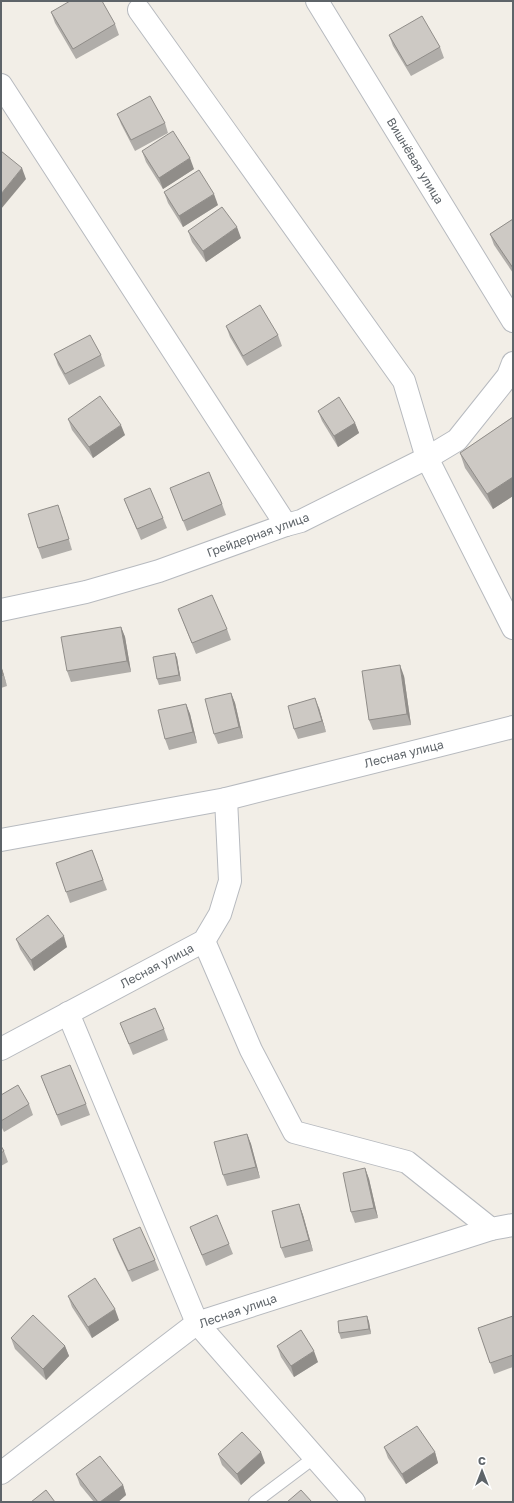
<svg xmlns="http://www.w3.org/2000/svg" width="514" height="1503" font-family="'Golos Text',sans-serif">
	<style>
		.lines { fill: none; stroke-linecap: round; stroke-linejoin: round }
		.service-casing { stroke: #b7babf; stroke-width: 14 }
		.minor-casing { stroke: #b7babf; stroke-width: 24 }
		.service { stroke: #fff; stroke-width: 12 }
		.minor { stroke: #fff; stroke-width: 22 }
		.wall { fill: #b0ada9 }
		.shaded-wall { fill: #908d89 }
		.building { fill: #cdc9c4; stroke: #908d89 }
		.labels { text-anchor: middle; stroke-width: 3; stroke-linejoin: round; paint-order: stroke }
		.street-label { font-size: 12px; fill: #5e6469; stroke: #fff }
	</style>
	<rect width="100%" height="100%" fill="#f2eee7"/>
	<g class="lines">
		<g class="service-casing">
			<path id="service" d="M 255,1502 L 315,1457"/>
		</g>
		<g class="minor-casing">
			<g id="minor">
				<path d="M 317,1 L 513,321"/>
				<path d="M 139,10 L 404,381 L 427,458 L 513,628"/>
				<path d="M 1,85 L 286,525"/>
				<path d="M 1,610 L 86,592 L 159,571 L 286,525 L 301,521 L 427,458 L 457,440 L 508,376 L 513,363"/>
				<path d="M 1,840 L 226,799 L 513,727"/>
				<path d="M 204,941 L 251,1050 L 294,1132 L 407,1162 L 491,1229 L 513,1225"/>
				<path d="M 68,1013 L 197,1323 L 354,1502"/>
				<path d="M 1,1049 L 204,941 L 220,914 L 230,881 L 226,799"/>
				<path d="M 1,1473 L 197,1323 L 491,1229"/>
			</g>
		</g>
		<use href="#service" class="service"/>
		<use href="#minor" class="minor"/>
	</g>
	<g class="wall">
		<path d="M 51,12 L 115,24 L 119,35 L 76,59 L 55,23 Z"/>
		<path d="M 389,35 L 440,47 L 444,58 L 411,76 L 393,46 Z"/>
		<path d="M 117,114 L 165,123 L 168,133 L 135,151 L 121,124 Z"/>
		<path d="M 142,151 L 194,169 L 163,189 L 146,162 Z"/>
		<path d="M 164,192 L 218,205 L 183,227 L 168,203 Z"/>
		<path d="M 513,219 L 513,273 L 494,245 L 490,234 Z"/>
		<path d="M 188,231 L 241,238 L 206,262 L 192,242 Z"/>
		<path d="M 226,326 L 278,335 L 282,346 L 247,366 L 230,337 Z"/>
		<path d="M 54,354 L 101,355 L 105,366 L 69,385 L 58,365 Z"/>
		<path d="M 318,411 L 355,423 L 359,433 L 338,447 L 322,421 Z"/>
		<path d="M 513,417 L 513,496 L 493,509 L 465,468 L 460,453 Z"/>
		<path d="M 68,419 L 125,435 L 93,458 L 72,430 Z"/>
		<path d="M 170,488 L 222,504 L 226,515 L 187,531 Z"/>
		<path d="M 124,499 L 163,518 L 167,528 L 141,540 L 128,509 Z"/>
		<path d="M 62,516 L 72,550 L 42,559 L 38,548 Z"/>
		<path d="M 178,609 L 227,629 L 231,640 L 196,654 Z"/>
		<path d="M 121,627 L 125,637 L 131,672 L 71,682 L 67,671 Z"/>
		<path d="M 175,653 L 177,658 L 181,681 L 159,685 L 157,679 Z"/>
		<path d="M 1,665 L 7,686 L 1,688 Z"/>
		<path d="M 404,676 L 411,725 L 373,730 L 369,720 Z"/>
		<path d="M 231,693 L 235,703 L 243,738 L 218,744 L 214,734 Z"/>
		<path d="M 186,704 L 190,714 L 197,743 L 169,750 L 165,739 Z"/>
		<path d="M 319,708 L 326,732 L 298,739 L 294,729 Z"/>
		<path d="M 92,850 L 107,890 L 70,903 L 56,863 Z"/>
		<path d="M 16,939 L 67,947 L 34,971 L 20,949 Z"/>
		<path d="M 120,1023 L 164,1029 L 168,1040 L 133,1055 Z"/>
		<path d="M 41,1076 L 86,1104 L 90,1115 L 61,1126 Z"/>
		<path d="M 1,1095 L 29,1104 L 33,1115 L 4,1132 L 1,1126 Z"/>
		<path d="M 247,1134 L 251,1144 L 260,1178 L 227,1186 L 223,1175 Z"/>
		<path d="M 1,1146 L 4,1151 L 8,1162 L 1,1166 Z"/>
		<path d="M 365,1168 L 369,1179 L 378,1218 L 355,1223 L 351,1212 Z"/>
		<path d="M 299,1204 L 303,1215 L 313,1251 L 285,1258 L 281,1248 Z"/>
		<path d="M 190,1227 L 229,1244 L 233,1254 L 206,1266 Z"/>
		<path d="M 113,1239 L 155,1260 L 159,1270 L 132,1282 L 117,1250 Z"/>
		<path d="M 68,1296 L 119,1320 L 92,1338 L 72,1307 Z"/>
		<path d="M 367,1316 L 369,1322 L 371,1334 L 341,1339 L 339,1333 Z"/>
		<path d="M 513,1316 L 513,1367 L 494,1374 L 478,1328 Z"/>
		<path d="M 11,1338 L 65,1346 L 69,1356 L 46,1380 L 15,1349 Z"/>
		<path d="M 277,1346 L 318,1362 L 294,1377 L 281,1357 Z"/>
		<path d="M 384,1447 L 435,1452 L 438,1463 L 406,1484 L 388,1458 Z"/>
		<path d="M 218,1454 L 265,1463 L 241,1485 L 222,1465 Z"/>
		<path d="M 76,1474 L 123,1485 L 126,1495 L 118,1502 L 94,1502 L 80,1485 Z"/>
	</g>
	<g class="shaded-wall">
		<path d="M 190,158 L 194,169 L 163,189 L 159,178 Z"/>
		<path d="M 22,168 L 26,179 L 1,209 L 1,194 Z"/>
		<path d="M 214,194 L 218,205 L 183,227 L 179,216 Z"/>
		<path d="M 237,227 L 241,238 L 206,262 L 203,251 Z"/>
		<path d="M 355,423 L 359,433 L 338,447 L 334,436 Z"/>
		<path d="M 121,425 L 125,435 L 93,458 L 89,447 Z"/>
		<path d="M 513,477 L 513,496 L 493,509 L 487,494 Z"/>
		<path d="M 121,627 L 125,637 L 131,672 L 127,661 Z"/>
		<path d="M 175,653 L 177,658 L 181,681 L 179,675 Z"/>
		<path d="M 1,665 L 7,686 L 1,668 Z"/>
		<path d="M 400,665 L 404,676 L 411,725 L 407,714 Z"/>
		<path d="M 231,693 L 235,703 L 243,738 L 239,727 Z"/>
		<path d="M 315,698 L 319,708 L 326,732 L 322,721 Z"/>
		<path d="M 186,704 L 190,714 L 197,743 L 193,732 Z"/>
		<path d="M 64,936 L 67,947 L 34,971 L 31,960 Z"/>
		<path d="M 247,1134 L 251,1144 L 260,1178 L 256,1167 Z"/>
		<path d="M 365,1168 L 369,1179 L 378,1218 L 374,1208 Z"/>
		<path d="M 299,1204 L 303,1215 L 313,1251 L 309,1240 Z"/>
		<path d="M 115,1309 L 119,1320 L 92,1338 L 88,1327 Z"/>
		<path d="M 367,1316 L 369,1322 L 371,1334 L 369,1329 Z"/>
		<path d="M 65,1346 L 69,1356 L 46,1380 L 43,1369 Z"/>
		<path d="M 314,1351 L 318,1362 L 294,1377 L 291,1366 Z"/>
		<path d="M 261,1452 L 265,1463 L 241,1485 L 237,1474 Z"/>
		<path d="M 435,1452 L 438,1463 L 406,1484 L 402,1474 Z"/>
		<path d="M 123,1485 L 126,1495 L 118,1502 L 100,1502 Z"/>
	</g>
	<g class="building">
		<path d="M 70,1 L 102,1 L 115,24 L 73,49 L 51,12 Z"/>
		<path d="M 422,16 L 440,47 L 407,66 L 389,35 Z"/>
		<path d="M 150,96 L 165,123 L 131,140 L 117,114 Z"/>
		<path d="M 173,131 L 190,158 L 159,178 L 142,151 Z"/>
		<path d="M 1,151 L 22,168 L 1,194 Z"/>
		<path d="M 199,170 L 214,194 L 179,216 L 164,192 Z"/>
		<path d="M 222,207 L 237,227 L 203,251 L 188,231 Z"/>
		<path d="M 513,219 L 513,268 L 490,234 Z"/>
		<path d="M 260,305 L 278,335 L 243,356 L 226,326 Z"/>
		<path d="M 90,335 L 101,355 L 65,374 L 54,354 Z"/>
		<path d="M 100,396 L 121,425 L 89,447 L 68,419 Z"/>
		<path d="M 339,397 L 355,423 L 334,436 L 318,411 Z"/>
		<path d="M 513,417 L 513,477 L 487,494 L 460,453 Z"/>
		<path d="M 209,472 L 222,504 L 183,521 L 170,488 Z"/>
		<path d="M 150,488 L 163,518 L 137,529 L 124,499 Z"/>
		<path d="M 58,505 L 69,539 L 38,548 L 28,514 Z"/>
		<path d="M 212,595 L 227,629 L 192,643 L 178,609 Z"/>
		<path d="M 121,627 L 127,661 L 67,671 L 61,637 Z"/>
		<path d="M 175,653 L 179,675 L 157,679 L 153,657 Z"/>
		<path d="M 400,665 L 407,714 L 369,720 L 362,671 Z"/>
		<path d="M 1,668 L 3,675 L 1,676 Z"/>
		<path d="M 231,693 L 239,727 L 214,734 L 205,699 Z"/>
		<path d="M 315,698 L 322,721 L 294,729 L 288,706 Z"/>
		<path d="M 186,704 L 193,732 L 165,739 L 158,710 Z"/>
		<path d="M 92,850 L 103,880 L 66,892 L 56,863 Z"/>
		<path d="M 48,915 L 64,936 L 31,960 L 16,939 Z"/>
		<path d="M 155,1008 L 164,1029 L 129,1044 L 120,1023 Z"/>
		<path d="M 70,1065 L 86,1104 L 57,1115 L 41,1076 Z"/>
		<path d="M 18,1085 L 29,1104 L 1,1121 L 1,1095 Z"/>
		<path d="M 247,1134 L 256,1167 L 223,1175 L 214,1142 Z"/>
		<path d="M 1,1146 L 4,1151 L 1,1153 Z"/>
		<path d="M 365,1168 L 374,1208 L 351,1212 L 343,1173 Z"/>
		<path d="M 299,1204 L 309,1240 L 281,1248 L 272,1211 Z"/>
		<path d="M 217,1215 L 229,1244 L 202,1255 L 190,1227 Z"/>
		<path d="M 140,1227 L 155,1260 L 128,1271 L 113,1239 Z"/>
		<path d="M 95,1278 L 115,1309 L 88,1327 L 68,1296 Z"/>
		<path d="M 33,1315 L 65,1346 L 43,1369 L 11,1338 Z"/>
		<path d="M 367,1316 L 369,1329 L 339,1333 L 338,1321 Z"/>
		<path d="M 513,1316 L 513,1355 L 490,1363 L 478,1328 Z"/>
		<path d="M 301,1330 L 314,1351 L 291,1366 L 277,1346 Z"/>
		<path d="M 417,1426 L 435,1452 L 402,1474 L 384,1447 Z"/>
		<path d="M 242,1432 L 261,1452 L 237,1474 L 218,1454 Z"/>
		<path d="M 100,1456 L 123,1485 L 100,1502 L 98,1502 L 76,1474 Z"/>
		<path d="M 46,1490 L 55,1502 L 31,1502 Z"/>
		<path d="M 301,1490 L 312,1502 L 287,1502 Z"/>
	</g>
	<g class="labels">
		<g class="street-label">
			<text transform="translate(415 161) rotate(59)" y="4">Вишнёвая улица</text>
			<text transform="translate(258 535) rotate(-20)" y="4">Грейдерная улица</text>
			<text transform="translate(404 754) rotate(-14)" y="4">Лесная улица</text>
			<text transform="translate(157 966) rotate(-28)" y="4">Лесная улица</text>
			<text transform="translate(238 1311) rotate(-19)" y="4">Лесная улица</text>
		</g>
	</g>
	<rect width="514" height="1503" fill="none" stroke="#5e6469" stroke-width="4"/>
	<g transform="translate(482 1471)" stroke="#ffffff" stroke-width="3" paint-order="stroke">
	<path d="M0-3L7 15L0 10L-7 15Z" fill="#5e6469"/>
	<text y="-6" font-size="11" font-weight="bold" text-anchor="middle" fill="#5e6469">С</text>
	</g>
</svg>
